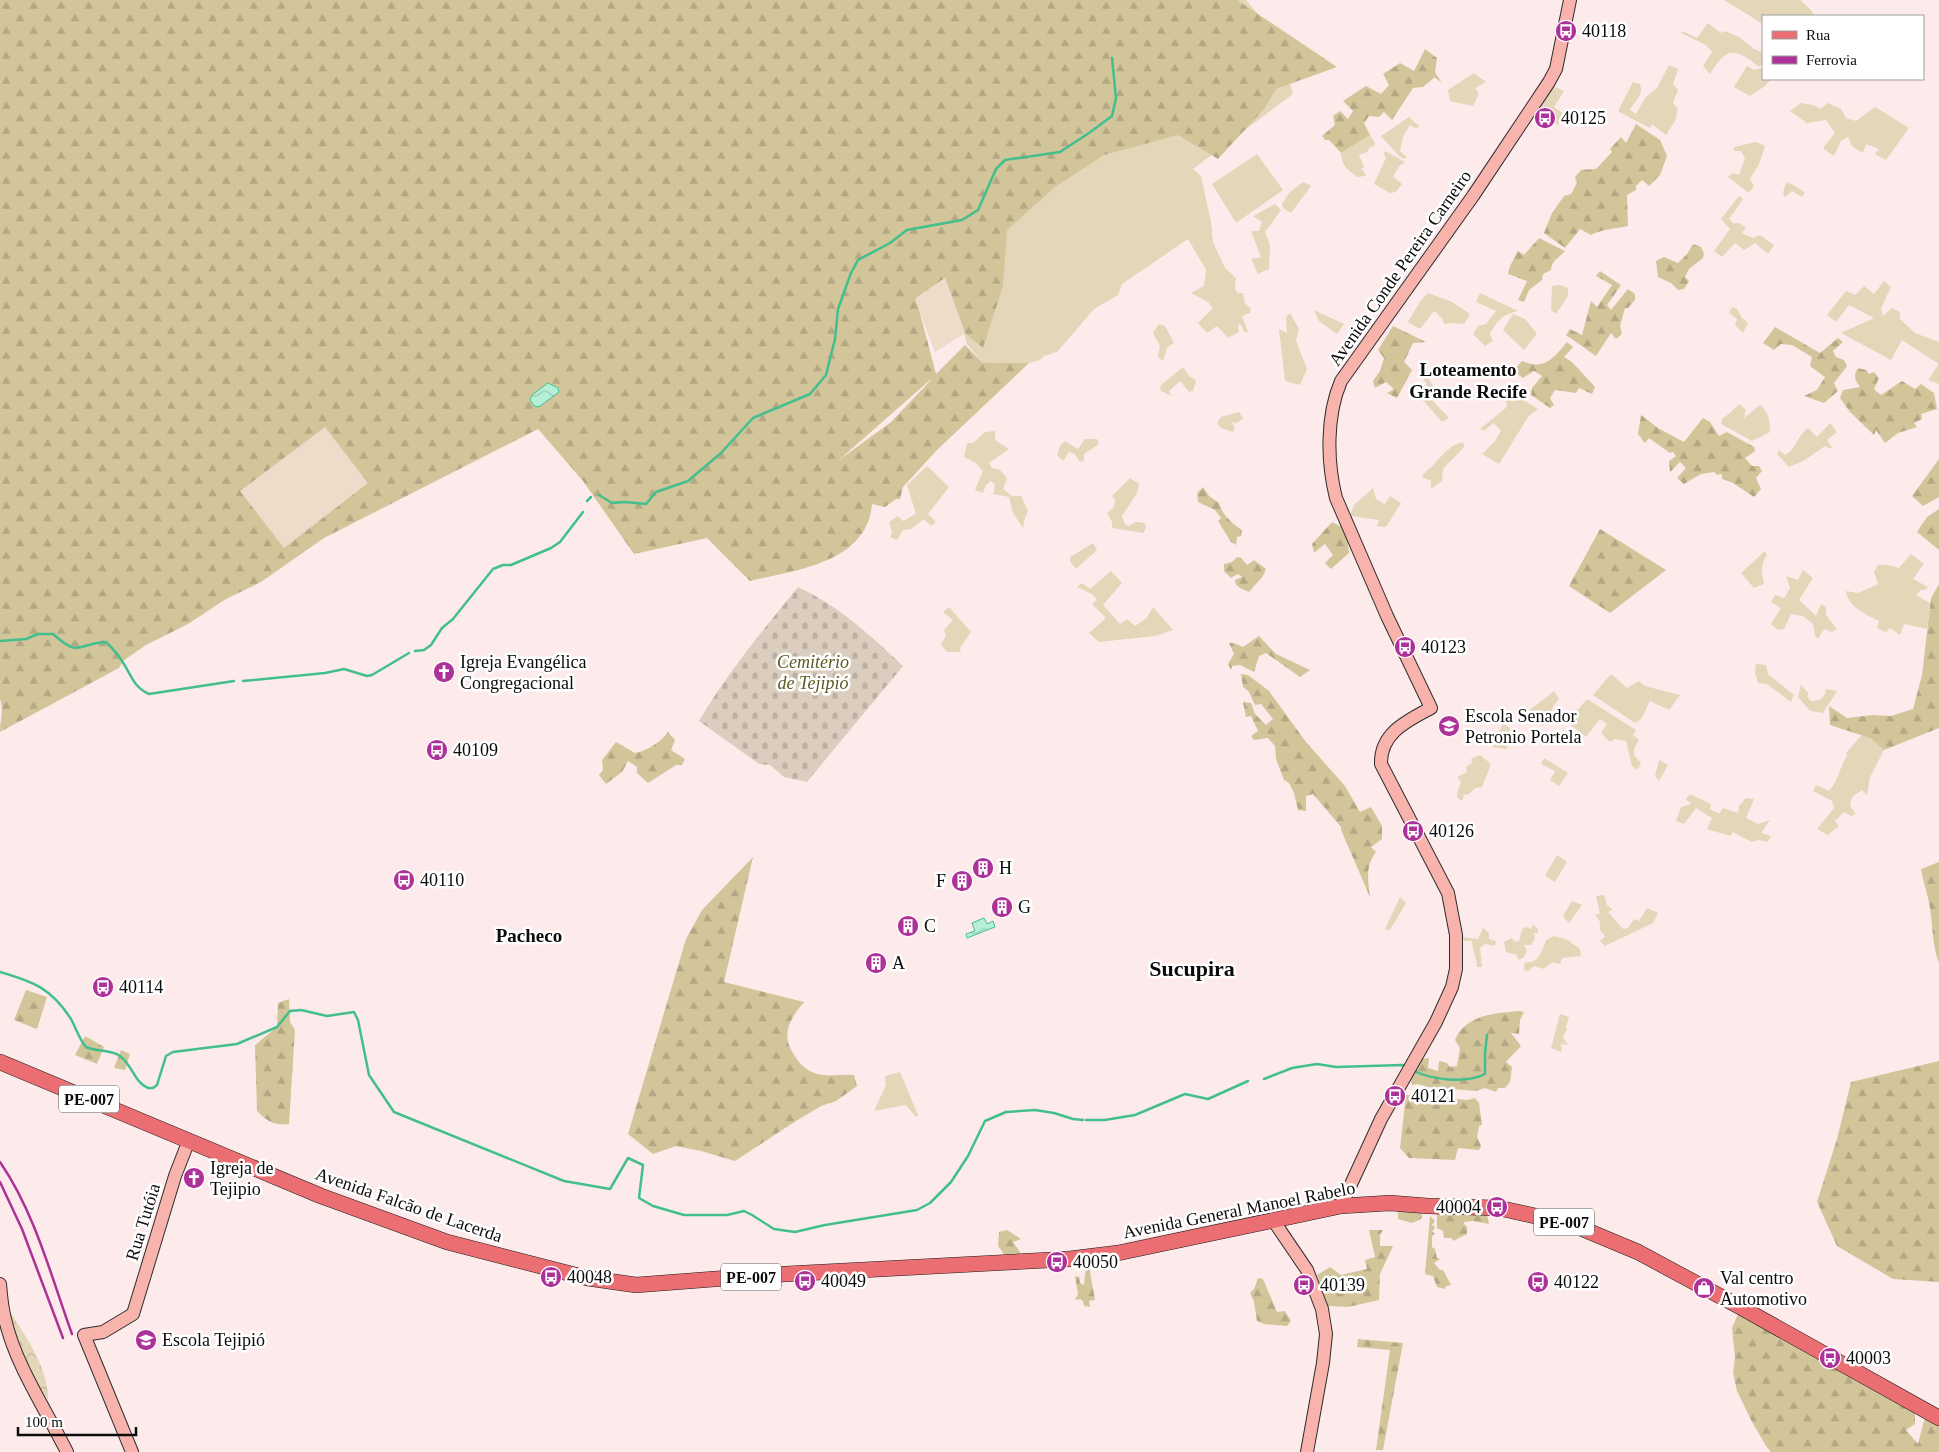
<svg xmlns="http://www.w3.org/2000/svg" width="1939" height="1452" font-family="'Times New Roman',serif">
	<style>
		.grass { fill: #e3d6b9 }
		.forest { fill: url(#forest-firs); fill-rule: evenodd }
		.cemetery { fill: url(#cemetery-stones) }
		.park { fill: url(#park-crowns) }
		.pitch { fill: #ecdcc9 }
		.water { fill: url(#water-waves); stroke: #43bf8e }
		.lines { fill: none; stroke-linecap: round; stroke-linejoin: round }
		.stream { stroke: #43bf8e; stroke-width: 2.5 }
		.secondary-casing { stroke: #2d2d2d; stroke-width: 14 }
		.primary-casing { stroke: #1c1c1c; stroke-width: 16 }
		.secondary { stroke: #f7b3ac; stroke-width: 12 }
		.primary { stroke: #ea6e72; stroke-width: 15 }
		.rail { stroke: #ac3299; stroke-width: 2.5 }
		.labels { text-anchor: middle; stroke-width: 5; stroke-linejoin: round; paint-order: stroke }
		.shield { fill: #fff; stroke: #545454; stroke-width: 1 }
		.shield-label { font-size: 16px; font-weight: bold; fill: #0b0b0b }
		.poi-label { font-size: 18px; fill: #0b0b0b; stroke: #fff; text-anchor: start }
		.street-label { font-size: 18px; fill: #0b0b0b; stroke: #fff }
		.park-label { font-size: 18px; font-style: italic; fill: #5b5b23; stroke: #fff }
		.neighbourhood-label { font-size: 19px; font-weight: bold; fill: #0b0b0b; stroke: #fff }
		.district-label { font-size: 22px; font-weight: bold; fill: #0b0b0b; stroke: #fff }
	</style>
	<defs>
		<pattern id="forest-firs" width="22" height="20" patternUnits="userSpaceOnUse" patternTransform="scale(1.25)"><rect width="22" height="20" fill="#d2c59a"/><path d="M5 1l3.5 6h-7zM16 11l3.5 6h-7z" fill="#b3a883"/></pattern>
		<pattern id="cemetery-stones" width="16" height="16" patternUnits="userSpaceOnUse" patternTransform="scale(1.25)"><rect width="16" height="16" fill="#dccebf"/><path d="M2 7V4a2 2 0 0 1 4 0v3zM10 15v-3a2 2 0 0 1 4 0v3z" fill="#bbb0a3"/></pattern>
		<pattern id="park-crowns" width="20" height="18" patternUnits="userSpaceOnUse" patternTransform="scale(1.25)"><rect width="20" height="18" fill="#e3d6b9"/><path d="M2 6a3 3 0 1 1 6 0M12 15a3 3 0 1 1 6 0" fill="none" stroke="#c1b69e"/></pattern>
		<pattern id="water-waves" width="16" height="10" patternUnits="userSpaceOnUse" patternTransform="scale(1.25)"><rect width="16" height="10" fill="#b5efd7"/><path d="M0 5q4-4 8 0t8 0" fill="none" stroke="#9accb7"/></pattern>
	</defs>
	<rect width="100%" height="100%" fill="#fdebeb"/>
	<g class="grass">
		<path d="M 1149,0 L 1246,0 L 1276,35 L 1293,94 L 1193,169 L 1201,176 L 1211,222 L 1213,242 L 1225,268 L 1236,278 L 1235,289 L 1238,293 L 1243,293 L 1245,303 L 1251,309 L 1250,313 L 1242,316 L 1248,332 L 1244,332 L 1241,325 L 1238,324 L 1239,332 L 1228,338 L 1217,326 L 1207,333 L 1198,323 L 1213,308 L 1208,302 L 1191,293 L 1204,286 L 1206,270 L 1188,239 L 1122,284 L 1118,295 L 1094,309 L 1057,352 L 1044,356 L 1040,360 L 1029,363 L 983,363 L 967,344 L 946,277 Z"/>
		<path d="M 1724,0 L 1800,0 L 1810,9 L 1815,16 L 1763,16 L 1763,24 Z"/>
		<path d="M 1708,23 L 1721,33 L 1725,31 L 1739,37 L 1754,49 L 1763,53 L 1763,63 L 1759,67 C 1735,47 1726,47 1710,74 L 1703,66 L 1712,52 L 1706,45 L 1681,33 L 1682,31 L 1697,38 Z"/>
		<path d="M 1669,65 L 1678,69 L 1673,84 L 1678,90 L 1673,103 L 1678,109 L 1675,121 L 1666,135 L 1652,124 L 1650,128 L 1619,112 L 1619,109 L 1633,82 L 1640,84 C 1644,95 1635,101 1630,110 L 1636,114 L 1645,98 L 1657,88 Z"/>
		<path d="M 1747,66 L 1754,70 L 1761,68 L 1763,70 L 1763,79 L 1771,79 L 1765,86 L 1750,96 L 1734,87 Z"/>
		<path d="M 1474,73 L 1486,82 L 1475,88 L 1479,94 L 1473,106 L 1450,101 L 1448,90 Z"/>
		<path d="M 1556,87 L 1564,91 L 1554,107 L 1564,114 L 1565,118 L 1558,125 L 1538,113 L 1551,90 Z"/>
		<path d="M 1801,103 L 1813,105 L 1820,109 L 1828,103 L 1841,109 L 1846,118 L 1856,121 L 1875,107 L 1909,128 L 1886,160 L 1875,154 L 1879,149 L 1866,144 L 1863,153 L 1852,146 L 1848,137 L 1841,141 L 1834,156 L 1823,148 L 1835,133 L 1826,120 L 1807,123 L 1790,111 Z"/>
		<path d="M 1409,117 L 1420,127 L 1415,128 L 1410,125 L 1403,137 L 1400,151 L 1407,157 L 1405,159 L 1400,157 L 1381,136 Z"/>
		<path d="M 1370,135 L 1375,143 L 1374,146 L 1370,147 L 1367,152 L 1359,155 L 1364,167 L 1361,169 L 1366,174 L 1365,176 L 1357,177 C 1348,170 1341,165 1341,153 Z"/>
		<path d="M 1756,142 L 1765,146 L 1759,164 L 1750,179 L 1754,186 L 1749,193 L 1728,177 L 1733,173 L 1739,175 L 1745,158 L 1741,151 L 1734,151 L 1734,147 Z"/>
		<path d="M 1385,151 L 1405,162 L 1399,166 L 1393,177 L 1402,184 L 1396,192 L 1390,193 L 1374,184 L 1386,158 L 1384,154 Z"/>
		<path d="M 1257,154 L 1283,190 L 1236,223 L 1212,184 Z"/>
		<path d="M 1303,182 L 1311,186 L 1291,213 L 1283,208 L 1282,204 L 1289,193 Z"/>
		<path d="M 1788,182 L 1805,192 L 1802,197 L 1792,191 L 1785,197 L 1783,193 L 1785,185 Z"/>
		<path d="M 1739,196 L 1743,199 L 1729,219 L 1733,223 L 1738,223 L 1746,227 L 1742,233 L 1753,238 L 1760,235 L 1774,245 L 1768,254 L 1755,243 L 1744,250 L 1735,243 L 1722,257 L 1714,251 L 1730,229 L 1721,219 Z"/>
		<path d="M 1275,204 L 1281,210 L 1265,232 L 1270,245 L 1269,269 L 1258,274 L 1251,259 L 1261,257 L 1251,231 L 1259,231 L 1262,222 L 1253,216 Z"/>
		<path d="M 1884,281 L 1891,287 L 1881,308 L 1883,316 L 1892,308 L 1900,312 L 1900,319 L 1915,333 L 1939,342 L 1939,384 L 1928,380 L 1939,364 L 1902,340 L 1891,360 L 1841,333 L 1874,318 L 1849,305 L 1836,322 L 1827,315 L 1846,291 L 1855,295 L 1864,286 L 1874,294 Z"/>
		<path d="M 1560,285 L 1568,288 L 1568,296 L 1556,314 L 1551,310 L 1552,286 Z"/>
		<path d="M 1428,293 L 1452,302 L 1470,314 L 1464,324 L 1452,323 L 1444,324 L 1442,318 L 1434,311 L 1420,329 L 1408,322 L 1421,300 Z"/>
		<path d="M 1480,293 L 1518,311 C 1503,314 1497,320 1490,334 L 1493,341 L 1485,346 L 1473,334 L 1478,326 L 1486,324 L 1496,311 L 1476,302 Z"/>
		<path d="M 1732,307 L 1737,309 L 1742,318 L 1748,323 L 1743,333 L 1735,325 L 1737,319 L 1729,313 Z"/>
		<path d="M 1314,310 L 1344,324 L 1337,334 L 1319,321 Z"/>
		<path d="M 1290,313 L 1299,329 L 1296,341 L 1307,369 L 1300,385 L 1285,381 L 1279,329 L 1287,333 L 1286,317 Z"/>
		<path d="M 1513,314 L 1525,319 L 1537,334 L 1524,350 L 1503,330 Z"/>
		<path d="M 1159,324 L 1165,326 L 1174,343 L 1167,348 L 1163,361 L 1158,357 L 1160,346 L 1153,333 Z"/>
		<path d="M 1183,367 L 1189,376 L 1196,380 L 1193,391 L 1189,392 L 1180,381 L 1169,391 L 1172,396 L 1161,391 L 1160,386 Z"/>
		<path d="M 1426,374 L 1434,388 L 1427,395 L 1449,418 L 1442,422 L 1416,392 L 1420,385 L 1425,386 L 1427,384 L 1423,379 Z"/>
		<path d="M 1504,388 L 1538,409 L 1528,417 L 1499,464 L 1482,454 L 1495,441 L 1501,430 L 1493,423 L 1484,431 L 1480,429 L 1507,407 Z"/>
		<path d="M 1739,404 L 1746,410 L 1744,418 L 1760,405 C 1769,412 1770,421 1770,432 L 1752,441 L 1721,424 L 1722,419 L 1731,412 Z"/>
		<path d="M 1239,412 L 1243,418 L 1237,423 L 1231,422 L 1235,428 L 1233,432 L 1221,428 L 1217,423 L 1221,417 Z"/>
		<path d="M 1830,423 L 1837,432 L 1827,440 L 1832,447 L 1830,449 L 1825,446 L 1805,460 L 1789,467 L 1777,454 L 1779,450 L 1785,455 C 1796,449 1798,435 1808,428 L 1817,437 Z"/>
		<path d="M 995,431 L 995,440 L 1009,449 L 989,463 L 992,468 L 1000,470 L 1007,478 L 1003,489 L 1012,496 L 1021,496 L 1028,511 L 1025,518 L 1023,528 L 1013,513 L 1009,497 L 993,494 L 995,485 L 991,481 L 986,485 L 983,493 L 975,490 L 983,471 L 976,463 L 964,457 L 967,443 L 973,443 L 985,432 Z"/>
		<path d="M 1085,439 L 1097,439 L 1099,444 L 1084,454 L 1084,461 L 1080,462 L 1075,454 L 1069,452 L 1063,461 L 1057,455 L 1060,446 L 1065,441 L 1078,449 Z"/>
		<path d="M 1462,442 L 1465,446 L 1443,469 L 1442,481 L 1431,489 L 1431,481 L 1422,477 C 1426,470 1431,468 1436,462 C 1446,452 1448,447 1462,442 Z"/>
		<path d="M 927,466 L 949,487 L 928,514 L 936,522 L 931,526 L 924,519 L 911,529 L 903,530 L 897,540 L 890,537 L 892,532 L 889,522 L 898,516 L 903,521 L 916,514 L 907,485 Z"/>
		<path d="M 1130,478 L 1139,484 L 1137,493 L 1122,516 L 1125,524 L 1129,526 L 1136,522 L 1145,523 L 1146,528 L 1143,533 L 1112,528 L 1112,522 L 1107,513 L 1114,507 L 1115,500 L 1112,496 Z"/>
		<path d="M 1373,488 L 1376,499 L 1385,504 L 1390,496 L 1401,503 L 1386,527 L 1377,526 L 1379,520 L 1350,516 L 1354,505 Z"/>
		<path d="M 1093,543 L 1097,550 L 1076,569 L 1070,561 L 1070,557 Z"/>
		<path d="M 1765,551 L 1767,555 C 1760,564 1762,574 1764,584 L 1754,588 L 1741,573 Z"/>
		<path d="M 1911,554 L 1924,564 L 1913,579 L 1928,587 L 1925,590 L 1921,590 L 1916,595 L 1930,603 L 1927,629 L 1904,624 L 1900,635 L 1890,628 L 1886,632 L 1877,628 L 1879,621 C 1867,615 1847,606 1846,591 L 1858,593 L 1878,584 L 1874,572 L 1878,565 L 1887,565 L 1899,568 Z"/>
		<path d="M 1803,570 L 1813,578 L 1799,600 L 1816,616 L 1821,604 L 1826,607 L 1826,615 L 1837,629 L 1832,632 L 1824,629 L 1818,639 L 1815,636 L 1813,624 L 1803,616 L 1791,614 L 1784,629 L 1778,630 L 1771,624 L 1781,608 L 1771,602 L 1775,595 L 1784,598 L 1790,588 L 1786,576 L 1798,580 Z"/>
		<path d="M 1111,571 L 1122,583 L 1103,605 L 1120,624 L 1127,619 L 1135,626 L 1147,618 L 1153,607 L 1173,630 L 1155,636 L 1099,642 L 1089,633 L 1106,618 L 1092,604 L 1097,600 L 1092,594 L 1077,587 L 1082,583 L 1090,589 Z"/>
		<path d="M 949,607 L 971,632 L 960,648 L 961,652 L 947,652 L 941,644 L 946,636 L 944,630 L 953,620 L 943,612 Z"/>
		<path d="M 1756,664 L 1766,665 L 1768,674 L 1794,695 L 1791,702 L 1767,684 L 1758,683 L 1755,673 Z"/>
		<path d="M 1611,674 L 1627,688 L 1639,681 L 1645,686 L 1680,695 L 1669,710 L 1650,701 L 1641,719 L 1635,723 L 1593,695 Z"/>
		<path d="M 1801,685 L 1809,694 L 1807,696 L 1811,701 L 1820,700 L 1825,694 L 1826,689 L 1837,691 L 1823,713 L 1810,711 L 1798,697 Z"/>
		<path d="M 1554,691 L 1559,699 L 1553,706 L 1549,722 L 1542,726 L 1526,716 L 1526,713 Z"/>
		<path d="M 1587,699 L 1636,730 L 1633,735 L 1639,740 L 1634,749 L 1634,755 L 1641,763 L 1637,770 L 1632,766 L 1626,741 L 1615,739 L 1610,742 L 1601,733 L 1607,724 L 1600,719 L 1586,737 L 1567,722 Z"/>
		<path d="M 1503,723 L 1510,728 L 1507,749 L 1492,747 Z"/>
		<path d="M 1862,735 L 1870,738 L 1884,750 L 1870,777 L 1867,795 L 1862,790 L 1852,797 L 1850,806 L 1856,814 L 1851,816 L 1844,812 L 1835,821 L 1839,826 L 1828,835 L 1817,829 L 1834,808 L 1832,801 L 1813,791 L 1816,785 L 1829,791 C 1839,780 1839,768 1847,756 L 1846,753 Z"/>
		<path d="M 1480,755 L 1491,764 L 1482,787 L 1475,788 L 1469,794 L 1464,795 L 1462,801 L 1457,797 L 1458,789 L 1461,782 L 1457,777 L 1467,772 L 1466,767 L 1472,763 L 1471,759 Z"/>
		<path d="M 1544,758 L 1568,773 L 1559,786 L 1550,780 L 1555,771 L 1541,764 Z"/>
		<path d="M 1659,760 L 1668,765 L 1659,781 L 1655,776 Z"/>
		<path d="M 1690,794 L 1711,804 L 1710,809 L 1719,814 L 1723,808 L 1738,813 L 1739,806 L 1746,798 L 1754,799 L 1746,818 L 1758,824 L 1770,820 L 1761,833 L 1771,836 L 1767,842 L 1758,840 L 1752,842 L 1733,832 L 1730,836 L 1707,829 L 1712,818 L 1696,808 L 1684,824 L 1676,821 L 1681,807 L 1691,804 L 1686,799 Z"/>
		<path d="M 1557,855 L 1567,862 L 1555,882 L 1545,876 Z"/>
		<path d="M 1604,895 L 1607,905 L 1613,910 L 1608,912 L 1623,929 L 1628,928 L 1634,919 L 1639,921 L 1647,908 L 1658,913 L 1653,923 L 1605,946 L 1600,941 L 1605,936 L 1600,930 L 1600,922 L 1595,914 L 1600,914 L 1596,896 Z"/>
		<path d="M 1400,897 L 1406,903 L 1390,930 L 1385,929 Z"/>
		<path d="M 1572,901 L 1582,905 L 1569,923 L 1563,916 Z"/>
		<path d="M 1533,925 L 1538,929 L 1538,933 L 1534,933 L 1535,939 L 1531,945 L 1524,945 L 1527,951 L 1523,958 L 1518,960 L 1517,955 L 1506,952 L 1504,942 L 1511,938 L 1516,942 L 1519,941 L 1522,929 L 1527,927 L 1531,929 Z"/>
		<path d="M 1483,928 L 1489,933 L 1489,939 L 1496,941 L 1495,946 L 1485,944 L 1480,948 L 1482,967 L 1477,967 C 1477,957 1472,951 1472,941 L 1464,941 L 1462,937 L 1478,939 Z"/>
		<path d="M 1554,936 L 1566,939 L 1580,949 L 1581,956 L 1562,958 L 1560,964 L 1552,962 L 1544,969 L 1534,966 L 1528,971 L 1524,970 L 1525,962 C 1537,965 1543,950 1546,940 Z"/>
		<path d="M 1560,1014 L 1569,1017 L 1566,1027 L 1567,1029 L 1563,1037 L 1568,1045 L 1561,1044 L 1562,1052 L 1551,1048 Z"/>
		<path d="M 900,1072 L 918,1115 L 916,1117 L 906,1105 L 874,1111 L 886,1085 L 885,1076 Z"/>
	</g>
	<g class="forest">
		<path d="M 0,0 L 1237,0 L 1337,67 L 1276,89 L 1264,109 L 1218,159 L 1178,135 L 1104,155 L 1055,187 L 1007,230 L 1003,286 L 983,348 L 965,333 L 945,278 L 916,298 L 936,374 L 965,345 L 983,363 L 1029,363 L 937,450 L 903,487 L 900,499 L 896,499 L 885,507 L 872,504 C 867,563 796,570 750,581 L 707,538 L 634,554 L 583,481 L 538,429 L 324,538 L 261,582 L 226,599 L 188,624 L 146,645 L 123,661 L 119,668 L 0,732 C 0,720 4,710 0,699 ZM 931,380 L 891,422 L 839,460 L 930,380 Z"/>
		<path d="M 1425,49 L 1437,58 L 1435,72 L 1442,83 L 1435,77 L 1423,87 L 1413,88 L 1392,120 L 1384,112 L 1379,117 L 1369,116 L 1364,123 L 1370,135 L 1341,153 L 1329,140 L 1325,140 L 1322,136 L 1335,125 L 1333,116 L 1340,111 L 1348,119 L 1353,111 L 1343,101 L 1366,86 L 1381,94 L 1389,85 L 1383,74 L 1400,63 L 1414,71 Z"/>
		<path d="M 1636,124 L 1660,140 L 1667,156 L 1660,175 L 1649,186 L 1642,180 L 1636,186 L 1636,190 L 1627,195 L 1628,226 C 1615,229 1602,229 1591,235 L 1580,229 L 1565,248 L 1544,233 L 1552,213 L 1564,196 L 1571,194 L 1577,183 L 1575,177 L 1581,170 L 1596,169 L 1612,152 L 1610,149 L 1621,137 L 1626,143 Z"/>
		<path d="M 1539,238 L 1565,251 C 1560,257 1551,261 1551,270 L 1543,274 L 1542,280 L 1529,290 L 1524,302 L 1518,300 L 1527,281 L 1508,274 L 1510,266 L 1518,251 L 1524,255 Z"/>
		<path d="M 1693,244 L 1701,247 L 1704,254 L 1703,258 L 1689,269 L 1685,277 L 1689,281 L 1684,289 L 1678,290 L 1671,283 L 1658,277 L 1656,261 L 1664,257 L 1678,263 L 1687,254 Z"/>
		<path d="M 1600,271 L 1621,285 L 1607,305 L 1611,310 L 1628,289 L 1635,294 L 1635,300 L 1628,308 L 1625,308 L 1620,326 L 1622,334 L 1616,339 L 1611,333 L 1596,356 L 1566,335 L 1570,329 L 1582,335 L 1591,301 L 1597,307 L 1612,285 L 1596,276 Z"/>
		<path d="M 1393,326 L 1426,342 L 1413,343 L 1404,362 L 1412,370 L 1397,398 L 1387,393 L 1394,389 L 1386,382 L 1375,388 L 1373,381 L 1380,371 L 1384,358 L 1378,350 Z"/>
		<path d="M 1775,327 L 1820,353 L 1838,338 L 1843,342 L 1833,351 L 1836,357 L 1844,360 L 1847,366 L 1834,383 L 1838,391 L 1824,403 L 1804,396 L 1817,390 L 1825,377 L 1810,366 L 1812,357 L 1792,345 L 1781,344 L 1774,350 L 1763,343 Z"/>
		<path d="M 1567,342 L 1573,347 L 1564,357 L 1572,362 L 1595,387 L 1592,394 L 1579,388 L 1576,393 L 1555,390 L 1550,398 L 1554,405 L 1550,408 L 1531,395 L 1532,388 L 1542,376 L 1534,371 L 1523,378 L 1513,371 L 1522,361 C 1544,371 1554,358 1567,342 Z"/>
		<path d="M 1858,368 L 1866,370 L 1869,374 L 1874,372 L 1879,378 L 1874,389 L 1881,395 L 1902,381 L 1915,389 L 1921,384 L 1934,393 L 1937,409 L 1921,414 L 1922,419 L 1914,423 L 1917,427 L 1898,433 L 1885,443 L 1876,430 L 1874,435 L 1850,412 L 1840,398 L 1843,390 L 1860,387 C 1855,380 1853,376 1858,368 Z"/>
		<path d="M 1641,415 L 1658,428 L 1684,442 L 1703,418 L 1710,422 L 1719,436 L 1727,432 L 1754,447 L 1755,451 L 1745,458 L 1752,466 L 1759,466 L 1762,471 L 1756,478 L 1761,489 L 1754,497 L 1733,483 L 1722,479 L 1722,474 L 1717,475 L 1714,472 L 1701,474 L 1684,484 L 1677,478 L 1686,468 L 1680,462 L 1670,472 L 1669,461 L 1676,456 L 1673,452 L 1670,453 L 1649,438 L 1645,443 L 1638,434 Z"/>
		<path d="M 1939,459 L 1939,497 L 1923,506 L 1912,496 Z"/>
		<path d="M 1203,487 L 1209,496 L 1219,503 C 1221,514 1233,524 1242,530 L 1241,536 L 1237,537 L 1236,545 L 1231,542 L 1218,521 L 1221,518 L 1215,510 L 1198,502 L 1197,493 Z"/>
		<path d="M 1939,509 L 1939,550 L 1917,532 L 1927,517 Z"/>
		<path d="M 1332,522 L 1346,529 L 1349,553 L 1331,569 L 1325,563 L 1333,555 L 1325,544 L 1314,553 L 1312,544 Z"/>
		<path d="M 1600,529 L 1666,570 L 1610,613 L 1569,586 Z"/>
		<path d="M 1237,557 L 1241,558 L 1247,565 L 1254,560 L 1266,569 L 1263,576 L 1249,592 L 1242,589 L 1236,585 L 1235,580 L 1242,577 L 1238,574 L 1231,578 L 1224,571 L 1224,564 L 1232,562 Z"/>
		<path d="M 1939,584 L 1939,728 L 1884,750 L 1870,738 L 1830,725 L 1829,706 L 1847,718 L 1872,715 L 1891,716 L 1913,709 L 1922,675 L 1931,598 Z"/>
		<path d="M 1259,636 L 1276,654 L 1310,670 L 1300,677 L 1266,653 L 1259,656 L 1254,672 L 1240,665 L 1232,666 L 1231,670 L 1228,664 L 1234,654 L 1229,643 L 1234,643 L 1243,647 Z"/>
		<path d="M 1241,674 L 1248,675 L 1269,691 L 1306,742 L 1345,786 L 1360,812 L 1371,807 L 1382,826 L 1382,839 L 1371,847 L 1376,852 C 1365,866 1368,881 1370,897 L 1341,830 L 1341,827 L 1313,794 L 1306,796 L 1306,811 L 1298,810 L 1294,793 L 1289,783 L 1284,780 L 1276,759 L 1275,746 L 1268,738 L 1254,740 L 1251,736 L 1258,731 L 1251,716 L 1246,717 L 1243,702 L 1251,703 L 1255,714 L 1266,725 L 1273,719 L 1261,704 L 1255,705 L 1249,692 L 1243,687 Z"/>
		<path d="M 668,732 L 675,740 L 671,750 L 685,759 L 682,765 L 676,765 L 648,783 L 637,773 L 637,767 L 628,761 L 622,772 L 606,784 L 599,775 L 603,770 L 602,760 L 616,742 L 635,753 C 647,751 661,742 668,732 Z"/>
		<path d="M 753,857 L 724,982 L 804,1002 C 789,1020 780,1035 795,1056 C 798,1062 805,1069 812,1072 C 824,1078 841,1074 854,1075 L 857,1086 L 836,1101 L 821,1106 L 796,1121 L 735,1161 L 701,1151 L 676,1146 L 653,1154 L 628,1134 L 686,939 L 702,910 Z"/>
		<path d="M 1939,862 L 1939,963 C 1932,945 1933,926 1930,908 C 1928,895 1923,882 1921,869 Z"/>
		<path d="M 26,990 L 47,997 L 37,1029 L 14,1020 Z"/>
		<path d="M 289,999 L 290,1022 L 295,1030 L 289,1124 C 274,1126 267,1121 257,1111 L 255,1045 L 277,1027 L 278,1003 Z"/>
		<path d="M 1519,1011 L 1524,1012 L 1520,1020 L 1519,1034 L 1511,1033 L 1521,1046 L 1506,1062 L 1512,1067 L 1510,1082 L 1505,1088 L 1498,1088 L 1496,1092 L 1485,1088 L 1476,1091 L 1428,1087 L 1418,1084 L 1412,1085 L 1411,1078 L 1422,1059 L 1429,1058 L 1428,1068 L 1438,1071 L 1439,1061 L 1447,1063 L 1450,1067 L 1457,1066 L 1460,1048 L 1455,1040 C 1465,1015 1495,1013 1519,1011 Z"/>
		<path d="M 85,1036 L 104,1047 L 97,1064 L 75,1055 Z"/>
		<path d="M 121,1050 L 130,1054 L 125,1070 L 114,1068 Z"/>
		<path d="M 1939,1061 L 1939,1282 L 1893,1279 L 1837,1246 L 1817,1202 L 1837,1139 L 1851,1082 Z"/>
		<path d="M 1406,1095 L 1434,1096 L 1467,1100 L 1475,1098 L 1479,1103 L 1482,1125 L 1479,1126 L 1477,1137 L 1481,1146 L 1479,1150 L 1458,1148 L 1455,1160 L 1409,1158 L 1400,1148 Z"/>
		<path d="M 1398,1208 L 1416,1208 L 1416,1213 L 1421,1213 L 1422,1216 L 1421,1219 L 1412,1223 L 1398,1219 Z"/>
		<path d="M 1437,1209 L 1487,1214 L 1489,1224 L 1473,1221 L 1464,1222 L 1464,1224 L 1467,1227 L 1467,1234 L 1453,1241 L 1452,1238 L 1444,1238 L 1443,1231 L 1437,1228 Z"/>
		<path d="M 1430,1216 L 1435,1221 L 1432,1225 L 1435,1227 L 1432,1232 L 1435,1233 L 1432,1237 L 1432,1247 L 1435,1249 L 1437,1258 L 1440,1259 L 1434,1263 L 1440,1270 L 1443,1270 L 1451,1285 L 1446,1286 L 1445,1289 L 1437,1287 L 1433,1276 L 1425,1274 Z"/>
		<path d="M 1007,1230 L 1021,1239 L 1013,1242 L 1020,1252 L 1018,1256 L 1004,1256 L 1002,1251 L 998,1246 L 999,1232 Z"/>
		<path d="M 1369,1230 L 1383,1230 L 1380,1235 L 1380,1246 L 1393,1246 L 1380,1274 L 1379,1300 L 1348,1307 L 1328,1306 L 1317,1275 L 1330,1267 L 1341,1275 L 1367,1269 L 1365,1260 L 1375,1257 Z"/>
		<path d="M 1086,1265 L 1089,1266 L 1095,1300 L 1089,1301 L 1090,1307 L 1084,1306 L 1083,1301 L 1080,1299 L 1075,1300 L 1078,1294 L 1075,1276 L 1079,1277 L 1080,1283 L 1084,1285 Z"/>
		<path d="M 1258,1278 L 1263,1279 L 1277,1312 L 1285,1311 L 1291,1321 L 1287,1326 L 1264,1324 L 1257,1321 L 1254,1302 L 1250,1293 L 1254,1289 Z"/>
		<path d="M 1738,1314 L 1915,1412 L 1915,1424 L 1906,1430 L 1918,1444 L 1925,1417 L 1939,1426 L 1939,1452 L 1771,1452 L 1766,1446 L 1751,1420 L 1737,1391 L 1733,1373 L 1735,1358 L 1732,1328 Z"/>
		<path d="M 1358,1339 L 1403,1343 L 1383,1450 L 1376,1450 L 1390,1350 L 1357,1347 Z"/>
	</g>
	<path class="cemetery" d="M 798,587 C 840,607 869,634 903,666 L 807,782 L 784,777 L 770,765 L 759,764 L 699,721 C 727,673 763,630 798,587 Z"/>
	<path class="park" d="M 9,1310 C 25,1336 49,1368 48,1400 C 32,1373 10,1342 9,1310 Z"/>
	<g class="pitch">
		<path d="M 945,278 L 965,333 L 935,352 L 915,299 Z"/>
		<path d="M 325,427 L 368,483 L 284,548 L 240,491 Z"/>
	</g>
	<g class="water">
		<path d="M 548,383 L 558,388 L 559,392 L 539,407 L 534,406 L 530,400 L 532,395 Z"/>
		<path d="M 984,918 L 987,924 L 993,921 L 995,927 L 967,938 L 966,934 L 975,931 L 972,923 Z"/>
	</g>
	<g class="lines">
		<g class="stream">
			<path d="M 599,495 L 612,503 L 625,502 L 646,504 L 656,492 L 688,481 L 721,453 L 753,418 L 810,394 L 826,375 L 835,339 L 838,309 L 851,273 L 858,260 L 890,243 L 907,230 L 962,220 L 978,210 L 996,169 L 1005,160 L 1060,152 L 1089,133 L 1112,116 L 1116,98 L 1112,58"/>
			<path d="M 587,501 L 591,497"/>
			<path d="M 0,641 L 26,639 L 38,634 L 53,634 C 81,659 76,643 106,642 C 112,648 118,654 122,661 C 131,674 133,687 149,694 L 234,681"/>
			<path d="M 415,651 L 424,650 L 431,645 L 442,628 L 453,619 L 493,569 L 503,565 L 511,565 L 551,548 L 560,542 L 583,512"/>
			<path d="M 243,681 L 325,673 L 344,669 L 367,676 L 372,675 L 409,653"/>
			<path d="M 0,972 C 34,982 51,988 71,1019 C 76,1028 79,1039 86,1047 C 97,1052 110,1049 120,1056 C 133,1066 134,1082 148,1088 L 153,1088 L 157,1085 L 166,1056 L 173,1052 L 237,1044 L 277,1027 L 290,1011 L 301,1010 L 327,1016 L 354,1012 L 358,1020 L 369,1075 L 394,1112 L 564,1181 L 610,1189 L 628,1158 L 643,1165 L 639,1198 L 653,1206 L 684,1215 L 727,1215 L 744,1211 L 752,1215 L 774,1229 L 795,1232 L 825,1225 L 917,1210 L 930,1203 L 951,1182 L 968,1156 L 985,1121 L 1006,1112 L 1035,1110 L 1054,1113 L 1073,1119 L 1083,1120"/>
			<path d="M 1412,1070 C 1432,1080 1465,1084 1485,1074 L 1485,1053 L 1487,1035"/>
			<path d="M 1264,1079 L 1292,1068 L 1317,1064 L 1336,1067 L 1402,1065 L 1405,1066"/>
			<path d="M 1086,1120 L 1105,1120 L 1135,1115 L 1185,1094 L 1208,1099 L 1248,1081"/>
		</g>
		<g class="secondary-casing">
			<g id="secondary">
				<path d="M 1341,1206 L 1381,1119 L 1436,1022 L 1452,987 L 1456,969 L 1456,935 L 1448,893 L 1381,764 C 1380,733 1407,721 1431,708 L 1387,616 L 1336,498 C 1327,462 1326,416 1341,381 L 1473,196 L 1549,82 L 1556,69 L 1570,0"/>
				<path d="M 1273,1220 L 1307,1270 L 1322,1309 L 1326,1334 L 1323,1363 L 1307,1452"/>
				<path d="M 0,1284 C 1,1296 2,1308 5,1319 C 15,1364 46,1410 67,1452"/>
				<path d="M 132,1452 L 84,1335 L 103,1332 L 133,1314 L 175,1176 L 189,1140"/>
			</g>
		</g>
		<g class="primary-casing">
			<path id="primary" d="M 0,1062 L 321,1196 L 447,1242 L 587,1278 L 636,1285 L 767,1275 L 1069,1259 L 1118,1253 L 1341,1206 L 1390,1203 L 1428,1206 L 1499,1208 L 1571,1224 L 1638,1252 L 1742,1308 L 1939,1418"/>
		</g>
		<use href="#secondary" class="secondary"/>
		<use href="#primary" class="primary"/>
		<g class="rail">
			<path d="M 0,1162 C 35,1213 51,1276 72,1334"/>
			<path d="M 0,1182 L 22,1229 L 63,1338"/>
		</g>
	</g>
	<defs>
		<g id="bus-disc" transform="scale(1.125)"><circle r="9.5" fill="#ac3299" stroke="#fff"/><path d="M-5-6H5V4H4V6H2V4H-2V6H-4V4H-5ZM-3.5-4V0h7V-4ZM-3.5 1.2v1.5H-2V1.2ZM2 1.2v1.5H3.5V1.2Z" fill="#fff"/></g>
		<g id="church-disc" transform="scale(1.125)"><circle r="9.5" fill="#ac3299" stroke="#fff"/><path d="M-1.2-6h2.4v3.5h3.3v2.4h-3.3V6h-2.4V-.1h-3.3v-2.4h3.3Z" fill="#fff"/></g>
		<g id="school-disc" transform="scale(1.125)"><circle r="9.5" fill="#ac3299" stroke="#fff"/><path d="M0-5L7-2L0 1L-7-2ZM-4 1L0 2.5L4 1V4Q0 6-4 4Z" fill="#fff"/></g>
		<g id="building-disc" transform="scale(1.125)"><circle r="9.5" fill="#ac3299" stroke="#fff"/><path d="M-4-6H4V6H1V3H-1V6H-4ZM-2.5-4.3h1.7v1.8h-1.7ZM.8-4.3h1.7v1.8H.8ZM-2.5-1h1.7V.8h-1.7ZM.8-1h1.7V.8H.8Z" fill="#fff"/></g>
		<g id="shop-disc" transform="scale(1.125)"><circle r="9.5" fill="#ac3299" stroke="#fff"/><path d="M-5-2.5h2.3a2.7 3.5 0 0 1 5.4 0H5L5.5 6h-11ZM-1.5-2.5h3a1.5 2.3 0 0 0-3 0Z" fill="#fff"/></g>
	</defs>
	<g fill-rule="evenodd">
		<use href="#bus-disc" x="1566" y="31"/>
		<use href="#bus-disc" x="1545" y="118"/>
		<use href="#bus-disc" x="1405" y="647"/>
		<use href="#church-disc" x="444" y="672"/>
		<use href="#school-disc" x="1449" y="726"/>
		<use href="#bus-disc" x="437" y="750"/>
		<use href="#bus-disc" x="1413" y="831"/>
		<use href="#building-disc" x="983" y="868"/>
		<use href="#bus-disc" x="404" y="880"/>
		<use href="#building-disc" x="962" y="881"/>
		<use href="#building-disc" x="1002" y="907"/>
		<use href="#building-disc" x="908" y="926"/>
		<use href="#building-disc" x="876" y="963"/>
		<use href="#bus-disc" x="103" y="987"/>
		<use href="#bus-disc" x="1395" y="1096"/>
		<use href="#church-disc" x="194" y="1178"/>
		<use href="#bus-disc" x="1497" y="1207"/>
		<use href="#bus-disc" x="1057" y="1262"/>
		<use href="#bus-disc" x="551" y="1277"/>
		<use href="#bus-disc" x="805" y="1281"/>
		<use href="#bus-disc" x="1538" y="1282"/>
		<use href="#bus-disc" x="1304" y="1285"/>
		<use href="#shop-disc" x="1704" y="1288"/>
		<use href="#school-disc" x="146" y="1340"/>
		<use href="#bus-disc" x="1830" y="1358"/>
	</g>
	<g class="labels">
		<g class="shield">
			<rect x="59" y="1085.5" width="60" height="27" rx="4"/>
			<rect x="1534" y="1208.5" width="60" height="27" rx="4"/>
			<rect x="721" y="1263.5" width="60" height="27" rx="4"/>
		</g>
		<g class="shield-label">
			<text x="89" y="1105">PE-007</text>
			<text x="1564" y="1228">PE-007</text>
			<text x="751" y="1283">PE-007</text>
		</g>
		<g class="poi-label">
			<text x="1582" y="37">40118</text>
			<text x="1561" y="124">40125</text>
			<text x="1421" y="653">40123</text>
			<text x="460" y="668">Igreja Evangélica<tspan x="460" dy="21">Congregacional</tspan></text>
			<text x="1465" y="722">Escola Senador<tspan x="1465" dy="21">Petronio Portela</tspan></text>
			<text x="453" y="756">40109</text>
			<text x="1429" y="837">40126</text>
			<text x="999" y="874">H</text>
			<text x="420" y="886">40110</text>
			<text x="946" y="887" text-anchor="end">F</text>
			<text x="1018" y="913">G</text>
			<text x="924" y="932">C</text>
			<text x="892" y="969">A</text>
			<text x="119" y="993">40114</text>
			<text x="1411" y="1102">40121</text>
			<text x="210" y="1174">Igreja de<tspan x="210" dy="21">Tejipio</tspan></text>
			<text x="1481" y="1213" text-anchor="end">40004</text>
			<text x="1073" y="1268">40050</text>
			<text x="567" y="1283">40048</text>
			<text x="1720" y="1284">Val centro<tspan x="1720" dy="21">Automotivo</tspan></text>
			<text x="821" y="1287">40049</text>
			<text x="1554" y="1288">40122</text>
			<text x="1320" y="1291">40139</text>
			<text x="162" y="1346">Escola Tejipió</text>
			<text x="1846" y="1364">40003</text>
		</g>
		<g class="street-label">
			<text transform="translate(1400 268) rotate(-55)" y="6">Avenida Conde Pereira Carneiro</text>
			<text transform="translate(409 1205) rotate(19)" y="6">Avenida Falcão de Lacerda</text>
			<text transform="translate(1239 1210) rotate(-11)" y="6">Avenida General Manoel Rabelo</text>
			<text transform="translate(143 1222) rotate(-73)" y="6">Rua Tutóia</text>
		</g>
		<g class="park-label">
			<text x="813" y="668">Cemitério<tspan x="813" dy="21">de Tejipió</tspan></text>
		</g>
		<g class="neighbourhood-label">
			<text x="1468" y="376">Loteamento<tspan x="1468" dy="22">Grande Recife</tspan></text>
			<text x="529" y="942">Pacheco</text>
		</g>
		<g class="district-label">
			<text x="1192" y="976">Sucupira</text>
		</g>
	</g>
	<rect x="1762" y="15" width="162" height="65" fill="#ffffff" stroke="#9d9d9d"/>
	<rect x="1772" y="31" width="25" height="8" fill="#ea6e72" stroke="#9d9d9d"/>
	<text x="1806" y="40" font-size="15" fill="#0b0b0b">Rua</text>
	<rect x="1772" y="56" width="25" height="8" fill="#ac3299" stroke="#9d9d9d"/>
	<text x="1806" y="65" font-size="15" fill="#0b0b0b">Ferrovia</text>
	<path d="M18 1427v8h118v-8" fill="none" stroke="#0b0b0b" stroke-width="2.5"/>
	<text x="25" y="1427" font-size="15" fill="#0b0b0b" stroke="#ffffff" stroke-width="4" paint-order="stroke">100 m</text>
</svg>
